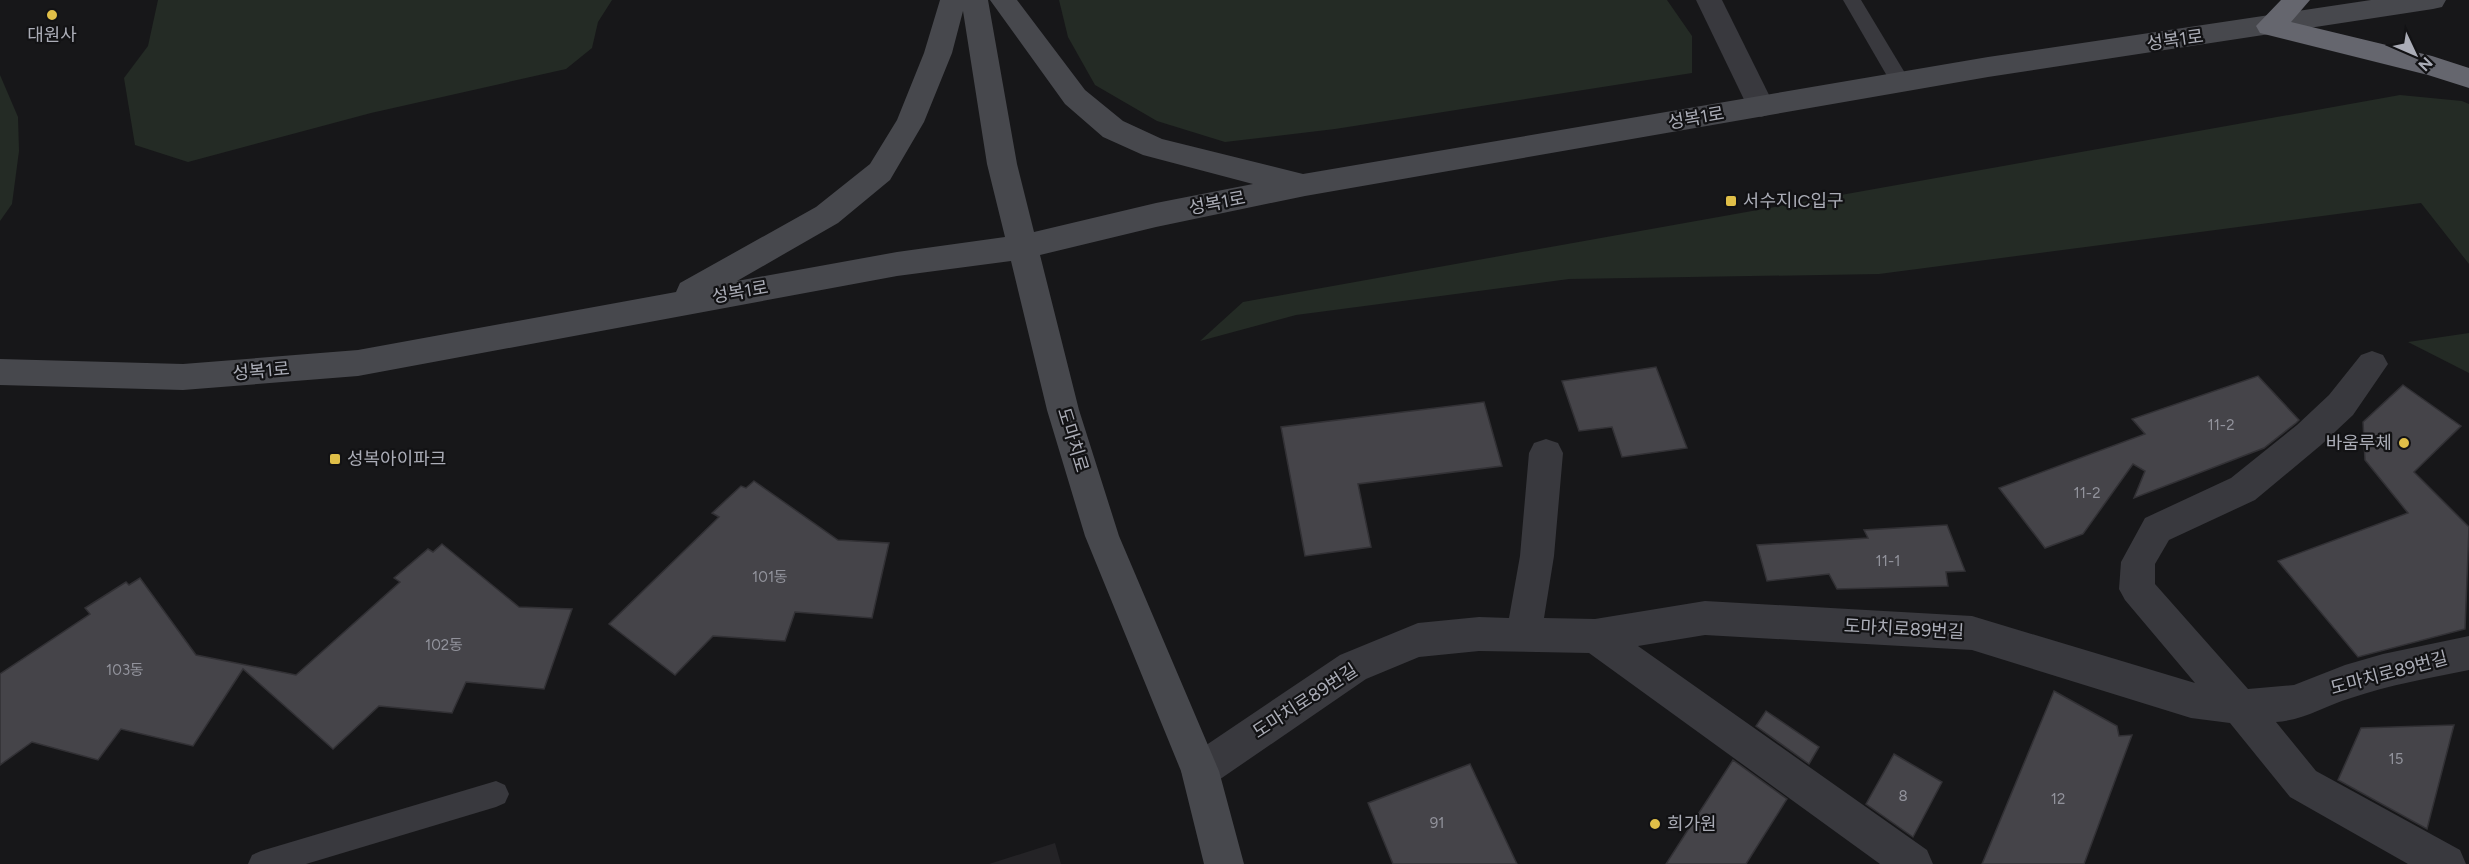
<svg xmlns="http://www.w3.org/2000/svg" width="2469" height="864" font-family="Figtree,'Noto Sans KR',sans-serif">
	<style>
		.built { fill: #242326 }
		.green { fill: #242b25 }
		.building { fill: #454449; stroke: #323135; stroke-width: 1.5 }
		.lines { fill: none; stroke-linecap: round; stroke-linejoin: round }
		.lane { fill: #39393e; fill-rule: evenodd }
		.street { fill: #39393e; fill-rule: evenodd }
		.secondary { fill: #47484d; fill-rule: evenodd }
		.highway { fill: #65666e; fill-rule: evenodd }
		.poi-dot { fill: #e0bf48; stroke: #121214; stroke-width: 2 }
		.labels { text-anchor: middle; stroke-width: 4.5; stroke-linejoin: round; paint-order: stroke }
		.number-label { font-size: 15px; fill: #92939c }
		.poi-label { font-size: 18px; fill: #abadb7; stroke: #121214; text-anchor: start }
		.street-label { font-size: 18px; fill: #abadb7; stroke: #121214 }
	</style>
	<rect width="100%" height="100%" fill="#171719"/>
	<path class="built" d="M 1055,843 L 1061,864 L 989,864 Z"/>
	<g class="green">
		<path d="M 158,0 L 612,0 L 598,22 L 592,48 L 566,69 L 371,113 L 188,162 L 135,145 L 124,78 L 148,46 Z"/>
		<path d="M 1059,0 L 1667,0 L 1692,36 L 1692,73 L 1335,129 L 1225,142 L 1157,121 L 1095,85 L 1068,37 Z"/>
		<path d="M 0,75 L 18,117 L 19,151 L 12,204 L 0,221 Z"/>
		<path d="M 2400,95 L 2462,101 L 2469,104 L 2469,264 L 2421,203 L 1879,274 L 1569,279 L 1296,315 L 1200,341 L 1243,302 Z"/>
		<path d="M 2469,333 L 2469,373 L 2408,342 Z"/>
	</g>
	<g class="building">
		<path d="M 1656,367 L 1687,448 L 1622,457 L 1612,427 L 1579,431 L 1562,381 Z"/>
		<path d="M 2258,376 L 2299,420 L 2296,423 L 2264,448 L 2134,498 L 2145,471 L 2133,464 L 2083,534 L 2045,548 L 1999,488 L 2145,434 L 2132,419 Z"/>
		<path d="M 2403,385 L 2461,426 L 2414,472 L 2469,527 L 2465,629 L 2358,657 L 2278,561 L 2408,513 L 2365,460 L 2363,422 Z"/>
		<path d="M 1484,402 L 1502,466 L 1358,484 L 1371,547 L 1305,556 L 1281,427 Z"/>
		<path d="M 754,481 L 838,540 L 889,543 L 872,618 L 795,612 L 785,641 L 713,636 L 675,675 L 609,624 L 719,517 L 712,513 L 741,486 L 746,488 Z"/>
		<path d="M 1947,525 L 1965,571 L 1946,572 L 1948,586 L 1837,589 L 1829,574 L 1767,581 L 1757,545 L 1868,538 L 1864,530 Z"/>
		<path d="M 442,544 L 519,607 L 572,609 L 544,689 L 466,682 L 452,713 L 379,706 L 333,749 L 243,669 L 193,746 L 121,729 L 98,760 L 32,742 L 0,765 L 0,674 L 90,614 L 85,608 L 126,582 L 129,585 L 140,578 L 196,655 L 296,675 L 400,582 L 394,578 L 428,549 L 433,552 Z"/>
		<path d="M 2054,691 L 2117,726 L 2119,736 L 2132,735 L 2084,864 L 1982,864 Z"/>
		<path d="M 1766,711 L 1819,747 L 1809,764 L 1756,726 Z"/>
		<path d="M 2454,725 L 2427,829 L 2338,780 L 2361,728 Z"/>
		<path d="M 1894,754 L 1942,782 L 1913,837 L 1866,804 Z"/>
		<path d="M 1733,760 L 1787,799 L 1746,864 L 1666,864 Z"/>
		<path d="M 1470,764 L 1517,864 L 1393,864 L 1368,803 Z"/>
	</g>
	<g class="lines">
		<g class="lane">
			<path d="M 1843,0 L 1861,0 L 1911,83 L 1908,88 L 1901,90 L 1894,88 Z"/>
			<path d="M 496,781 L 505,785 L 509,794 L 505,803 L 496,807 L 306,864 L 248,864 L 252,855 L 261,851 Z"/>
		</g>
		<g class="street">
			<path d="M 1696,0 L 1722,0 L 1775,107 L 1771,114 L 1761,117 L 1751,114 Z"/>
			<path d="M 2372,351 L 2383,355 L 2388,364 L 2353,415 L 2321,445 L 2255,500 L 2169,540 L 2155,564 L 2155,584 L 2248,689 L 2294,685 L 2345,665 L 2383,654 L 2469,636 L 2469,670 C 2429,678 2389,685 2351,698 C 2324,706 2305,720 2276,722 L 2316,771 L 2460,850 L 2466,864 L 2408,864 L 2290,797 L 2230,723 L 2191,718 L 1972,650 L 1705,635 L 1638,646 L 1927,850 L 1933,864 L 1880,864 L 1589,653 L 1479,651 L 1419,657 L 1366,679 L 1213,784 L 1200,790 L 1187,784 L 1181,771 L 1187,758 L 1340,655 L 1418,623 L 1479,617 L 1509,618 L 1520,556 L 1529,453 L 1534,443 L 1546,439 L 1558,443 L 1563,453 L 1554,556 L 1544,618 L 1595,619 L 1705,601 L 1972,616 L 2195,683 L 2125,600 L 2119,589 L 2121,562 L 2145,518 L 2231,478 L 2297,425 L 2329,395 L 2361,355 Z"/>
		</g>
		<path class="secondary" d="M 940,0 L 988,0 L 1017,164 L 1034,232 L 1156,203 L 1253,184 L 1143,155 L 1103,137 L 1065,104 L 990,0 L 1017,0 L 1085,90 L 1123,121 L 1162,139 L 1303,174 L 1988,57 L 2371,0 L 2446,0 L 2442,7 L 2433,9 L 1988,77 L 1305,196 L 1156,227 L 1040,255 L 1079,410 L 1119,536 L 1219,771 L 1244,864 L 1204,864 L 1181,771 L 1085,536 L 1047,410 L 1011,261 L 897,276 L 358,376 L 183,390 L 0,385 L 0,359 L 183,364 L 358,350 L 676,292 L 680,283 L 816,207 L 870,164 L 897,120 L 924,53 ZM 963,11 L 987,164 L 1005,237 L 897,252 L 737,281 L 838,223 L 890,180 L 924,122 L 952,53 Z"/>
		<path class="highway" d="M 2281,0 L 2310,0 L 2291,22 L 2432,56 L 2469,68 L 2469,88 L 2428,75 L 2260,33 L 2256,26 Z"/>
	</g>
	<g class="poi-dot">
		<circle cx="52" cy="15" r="6"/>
		<rect x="1725" y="195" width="12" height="12" rx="3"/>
		<circle cx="2404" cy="443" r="6"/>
		<rect x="329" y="453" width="12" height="12" rx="3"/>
		<circle cx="1655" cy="824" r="6"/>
	</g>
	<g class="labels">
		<g class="number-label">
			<text x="2221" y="430">11-2</text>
			<text x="2087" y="498">11-2</text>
			<text x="1888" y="566">11-1</text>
			<text x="770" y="582">101동</text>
			<text x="444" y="650">102동</text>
			<text x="125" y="675">103동</text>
			<text x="2396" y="764">15</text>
			<text x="1903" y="801">8</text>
			<text x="2058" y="804">12</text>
			<text x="1437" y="828">91</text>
		</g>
		<g class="poi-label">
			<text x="52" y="41" text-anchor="middle">대원사</text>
			<text x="1743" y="207">서수지IC입구</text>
			<text x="2392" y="449" text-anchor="end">바움루체</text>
			<text x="347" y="465">성복아이파크</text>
			<text x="1667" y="830">희가원</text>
		</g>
		<g class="street-label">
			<text transform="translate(2175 40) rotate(-8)" y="6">성복1로</text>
			<text transform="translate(1696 118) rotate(-10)" y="6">성복1로</text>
			<text transform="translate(1217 203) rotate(-11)" y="6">성복1로</text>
			<text transform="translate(740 292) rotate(-10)" y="6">성복1로</text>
			<text transform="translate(261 371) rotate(-5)" y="6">성복1로</text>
			<text transform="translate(1073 440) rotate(73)" y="6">도마치로</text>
			<text transform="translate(1904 629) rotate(3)" y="6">도마치로89번길</text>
			<text transform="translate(2389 673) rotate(-15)" y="6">도마치로89번길</text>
			<text transform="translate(1305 701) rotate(-33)" y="6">도마치로89번길</text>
		</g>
	</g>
	<g transform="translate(2415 54) rotate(134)" stroke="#121214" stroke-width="4.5" paint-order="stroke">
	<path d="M0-4.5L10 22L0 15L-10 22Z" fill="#abadb7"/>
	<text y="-9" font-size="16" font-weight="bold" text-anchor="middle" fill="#abadb7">N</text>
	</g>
</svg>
